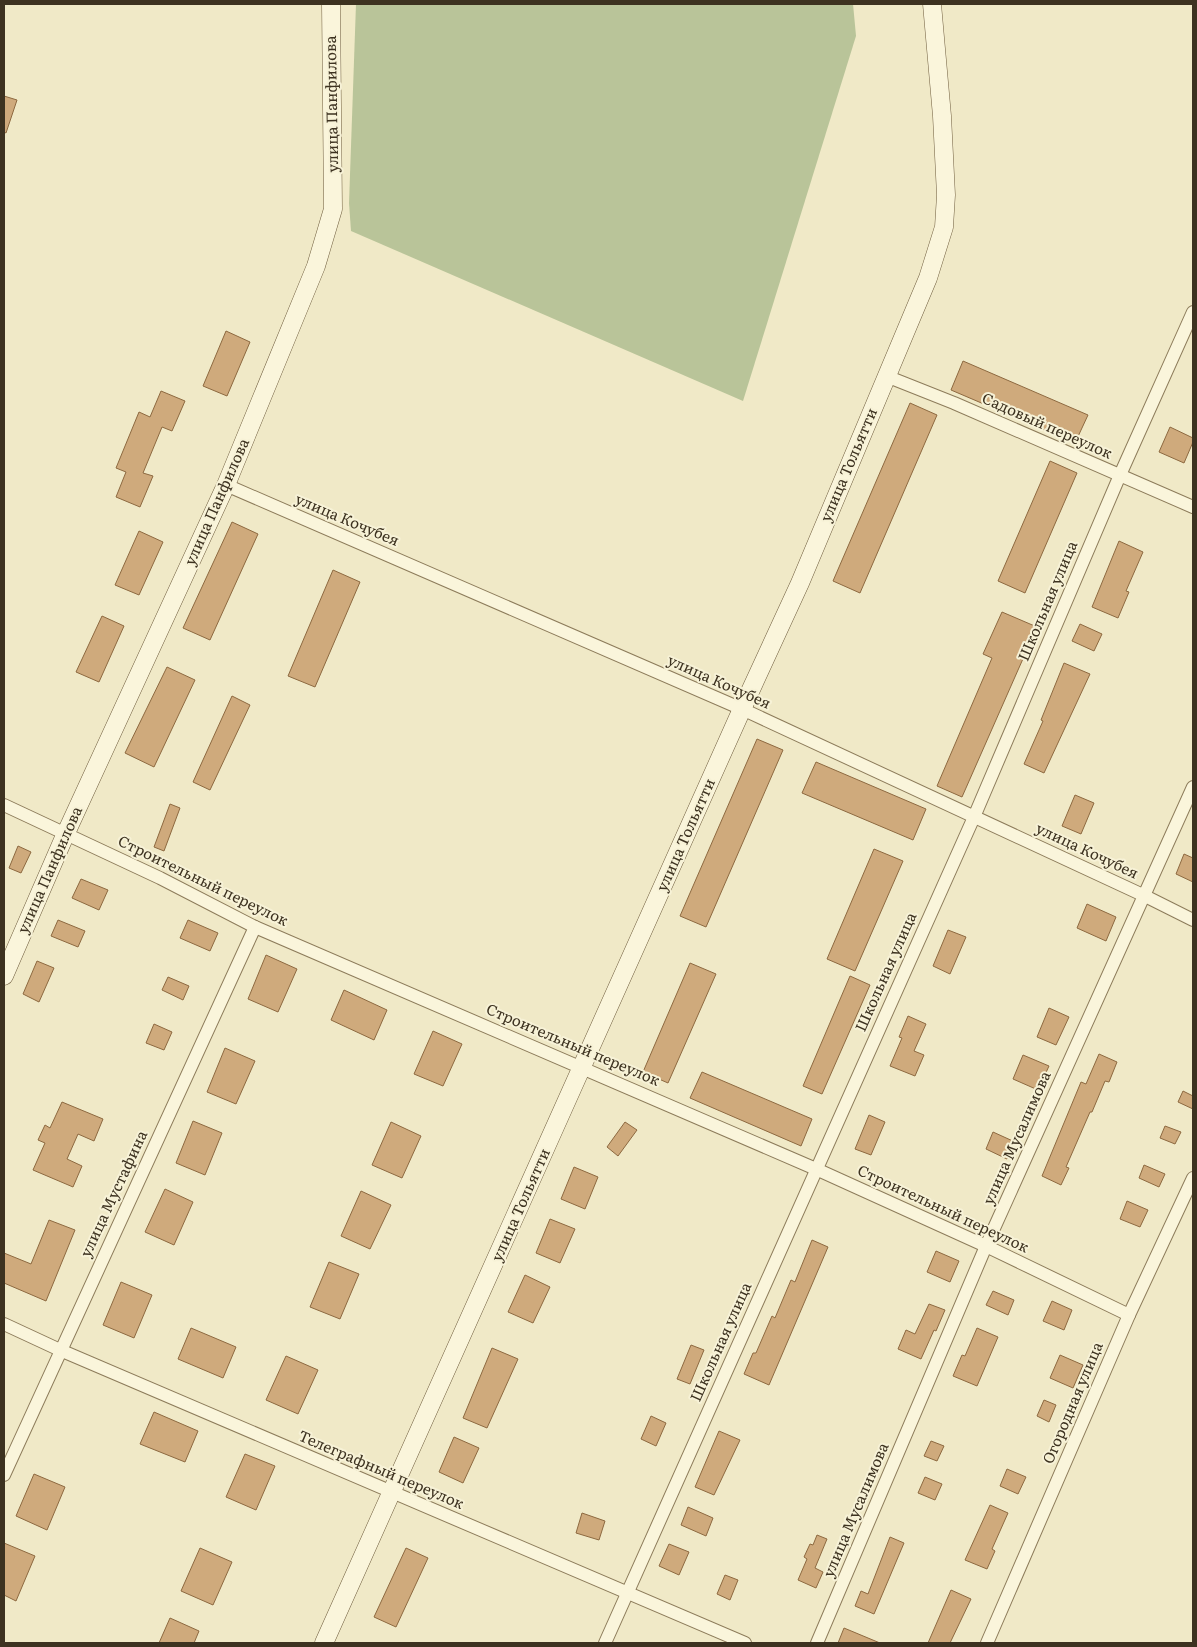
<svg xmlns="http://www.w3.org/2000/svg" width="1197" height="1647" font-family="Literata,serif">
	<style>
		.cemetery { fill: #b9c499 }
		.building { fill: #cfaa7c; stroke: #8d6940 }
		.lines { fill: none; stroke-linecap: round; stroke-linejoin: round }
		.street-casing { stroke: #8d7c5b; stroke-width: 14 }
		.secondary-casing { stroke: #6f5d3e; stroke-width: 19 }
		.street { stroke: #faf5db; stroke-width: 12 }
		.secondary { stroke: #faf5db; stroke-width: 18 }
		.labels { text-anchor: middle; stroke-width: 4; stroke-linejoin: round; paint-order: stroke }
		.street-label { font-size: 15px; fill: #3d3220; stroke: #f7f2d7 }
	</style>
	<rect width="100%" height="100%" fill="#f0e9c7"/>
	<path class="cemetery" d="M 356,4 L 853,4 L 856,36 L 743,401 L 351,231 L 349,203 Z"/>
	<g class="building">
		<path d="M 4,96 L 17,100 L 6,133 L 4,132 Z"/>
		<path d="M 226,331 L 250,342 L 227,396 L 203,386 Z"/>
		<path d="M 963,361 L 1088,415 L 1075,443 L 951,390 Z"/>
		<path d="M 161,391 L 185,401 L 172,431 L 162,427 L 143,473 L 153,476 L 140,507 L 116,497 L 126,472 L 116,468 L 139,412 L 150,417 Z"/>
		<path d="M 910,403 L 937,415 L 860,593 L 833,581 Z"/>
		<path d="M 1170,427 L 1193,438 L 1193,442 L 1184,463 L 1159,452 Z"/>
		<path d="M 1050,461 L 1077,473 L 1025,593 L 998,581 Z"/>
		<path d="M 232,522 L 258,534 L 210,640 L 183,628 Z"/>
		<path d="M 139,531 L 163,542 L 139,595 L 115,585 Z"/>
		<path d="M 1119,541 L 1143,552 L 1126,591 L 1129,592 L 1118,618 L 1092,607 Z"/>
		<path d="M 333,570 L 360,582 L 315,687 L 288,676 Z"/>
		<path d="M 1002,612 L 1037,627 L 962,797 L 937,786 L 992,658 L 983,654 Z"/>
		<path d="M 102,616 L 124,626 L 99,682 L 76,672 Z"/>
		<path d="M 1080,624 L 1102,634 L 1094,651 L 1072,641 Z"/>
		<path d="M 1064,663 L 1090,674 L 1044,773 L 1024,764 L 1043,721 L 1041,720 Z"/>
		<path d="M 167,667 L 195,680 L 154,767 L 125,753 Z"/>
		<path d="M 232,696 L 250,705 L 210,790 L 193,782 Z"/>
		<path d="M 757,739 L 783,750 L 706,927 L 680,916 Z"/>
		<path d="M 816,762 L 926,809 L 913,840 L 802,793 Z"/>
		<path d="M 1075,795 L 1094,803 L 1081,834 L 1062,826 Z"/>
		<path d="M 170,804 L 180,808 L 164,851 L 154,847 Z"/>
		<path d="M 18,846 L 31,852 L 21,873 L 9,868 Z"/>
		<path d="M 874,849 L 903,861 L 855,971 L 827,959 Z"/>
		<path d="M 1184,854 L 1193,858 L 1193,882 L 1176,874 Z"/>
		<path d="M 81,879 L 108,890 L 99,910 L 72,898 Z"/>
		<path d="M 1087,904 L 1116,917 L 1106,941 L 1077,928 Z"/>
		<path d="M 58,920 L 85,931 L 78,947 L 51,936 Z"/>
		<path d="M 188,920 L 218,933 L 210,951 L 180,938 Z"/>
		<path d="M 948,930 L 966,937 L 950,974 L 933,966 Z"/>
		<path d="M 266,955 L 297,969 L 278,1012 L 248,999 Z"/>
		<path d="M 37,961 L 54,968 L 39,1002 L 23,994 Z"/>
		<path d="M 690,963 L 716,974 L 668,1083 L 643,1072 Z"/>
		<path d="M 850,976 L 870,985 L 822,1094 L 803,1086 Z"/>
		<path d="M 168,977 L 189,986 L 183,1000 L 162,990 Z"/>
		<path d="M 344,990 L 387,1010 L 374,1040 L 331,1020 Z"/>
		<path d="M 1049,1008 L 1069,1017 L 1056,1045 L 1037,1037 Z"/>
		<path d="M 908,1016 L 926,1024 L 914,1051 L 924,1055 L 915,1076 L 890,1066 L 902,1038 L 899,1037 Z"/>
		<path d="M 154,1024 L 172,1032 L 164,1050 L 146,1043 Z"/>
		<path d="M 433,1031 L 462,1044 L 443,1086 L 414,1074 Z"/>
		<path d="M 225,1048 L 255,1061 L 236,1104 L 207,1092 Z"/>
		<path d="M 1099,1054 L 1117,1062 L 1109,1082 L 1105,1081 L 1092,1112 L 1090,1112 L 1066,1167 L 1069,1168 L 1061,1185 L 1042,1176 L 1081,1082 L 1086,1084 Z"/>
		<path d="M 1023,1055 L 1049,1066 L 1038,1090 L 1013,1079 Z"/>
		<path d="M 702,1072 L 812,1119 L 801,1146 L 690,1098 Z"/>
		<path d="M 1183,1091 L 1193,1096 L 1193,1109 L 1178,1102 Z"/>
		<path d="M 62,1102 L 103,1119 L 94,1141 L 78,1134 L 67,1159 L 82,1166 L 73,1187 L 33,1170 L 45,1143 L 38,1140 L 45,1125 L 50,1128 Z"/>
		<path d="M 869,1115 L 885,1122 L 871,1155 L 855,1149 Z"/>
		<path d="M 193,1121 L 222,1133 L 205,1175 L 176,1163 Z"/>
		<path d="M 391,1122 L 421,1136 L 402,1178 L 372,1165 Z"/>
		<path d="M 625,1122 L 637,1130 L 618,1156 L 607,1147 Z"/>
		<path d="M 1165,1126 L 1181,1132 L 1175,1144 L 1160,1138 Z"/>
		<path d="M 993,1132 L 1015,1142 L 1007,1159 L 986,1149 Z"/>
		<path d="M 1144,1165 L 1165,1174 L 1159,1187 L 1139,1178 Z"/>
		<path d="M 574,1167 L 598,1177 L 585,1209 L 561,1199 Z"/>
		<path d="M 165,1189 L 193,1202 L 174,1245 L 145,1232 Z"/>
		<path d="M 361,1191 L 391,1205 L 370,1249 L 341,1236 Z"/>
		<path d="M 1127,1201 L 1148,1210 L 1140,1227 L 1120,1219 Z"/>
		<path d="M 550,1219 L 575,1229 L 560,1263 L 536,1253 Z"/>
		<path d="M 49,1220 L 75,1230 L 46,1301 L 4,1283 L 4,1253 L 31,1264 Z"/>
		<path d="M 812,1240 L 828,1247 L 769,1385 L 744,1374 L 753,1353 L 756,1353 L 772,1316 L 775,1318 L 791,1280 L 795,1282 Z"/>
		<path d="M 936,1251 L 959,1261 L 950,1282 L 927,1272 Z"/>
		<path d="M 329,1262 L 359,1274 L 340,1319 L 310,1307 Z"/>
		<path d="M 525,1275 L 550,1287 L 533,1323 L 508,1312 Z"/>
		<path d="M 121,1282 L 152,1295 L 134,1338 L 103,1325 Z"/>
		<path d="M 993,1291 L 1014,1300 L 1008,1315 L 986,1305 Z"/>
		<path d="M 1052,1301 L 1072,1310 L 1064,1330 L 1043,1321 Z"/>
		<path d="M 929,1304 L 945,1310 L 936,1331 L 934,1330 L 921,1359 L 898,1349 L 906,1330 L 915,1334 Z"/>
		<path d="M 191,1328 L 236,1347 L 223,1378 L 178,1359 Z"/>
		<path d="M 977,1328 L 998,1337 L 977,1386 L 953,1376 L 962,1355 L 965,1356 Z"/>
		<path d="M 691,1345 L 704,1350 L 690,1384 L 677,1379 Z"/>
		<path d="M 492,1348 L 518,1359 L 487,1428 L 463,1418 Z"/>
		<path d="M 1060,1355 L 1083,1365 L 1073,1388 L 1050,1378 Z"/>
		<path d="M 286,1356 L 318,1370 L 298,1414 L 266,1400 Z"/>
		<path d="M 1044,1400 L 1056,1405 L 1049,1422 L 1037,1416 Z"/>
		<path d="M 154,1412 L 198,1431 L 185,1462 L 140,1444 Z"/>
		<path d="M 651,1416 L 666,1423 L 656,1446 L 641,1439 Z"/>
		<path d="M 719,1431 L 740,1440 L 714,1495 L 695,1487 Z"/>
		<path d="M 454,1437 L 479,1448 L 463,1483 L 439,1472 Z"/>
		<path d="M 931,1441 L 944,1446 L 937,1461 L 924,1456 Z"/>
		<path d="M 245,1454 L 275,1466 L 256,1510 L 226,1497 Z"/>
		<path d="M 1007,1469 L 1026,1477 L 1018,1494 L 1000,1486 Z"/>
		<path d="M 34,1474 L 65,1487 L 47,1530 L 16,1516 Z"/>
		<path d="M 925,1477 L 942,1484 L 935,1500 L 918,1493 Z"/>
		<path d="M 990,1505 L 1008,1513 L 992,1549 L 995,1551 L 987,1569 L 965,1560 Z"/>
		<path d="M 688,1507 L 713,1518 L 706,1536 L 681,1525 Z"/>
		<path d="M 582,1513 L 605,1521 L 599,1540 L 576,1533 Z"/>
		<path d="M 817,1535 L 827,1539 L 815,1568 L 823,1572 L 816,1588 L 798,1580 L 807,1559 L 804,1557 L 810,1544 L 813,1545 Z"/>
		<path d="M 890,1537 L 904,1543 L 874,1614 L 855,1606 L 861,1591 L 868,1594 Z"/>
		<path d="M 4,1543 L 35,1556 L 16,1601 L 4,1595 Z"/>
		<path d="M 669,1544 L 689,1552 L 679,1575 L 659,1566 Z"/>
		<path d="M 200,1548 L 232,1562 L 213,1605 L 181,1591 Z"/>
		<path d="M 406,1548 L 428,1558 L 396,1627 L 374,1617 Z"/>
		<path d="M 725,1575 L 738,1580 L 730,1600 L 717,1594 Z"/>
		<path d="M 951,1590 L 971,1599 L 950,1643 L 928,1643 Z"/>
		<path d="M 170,1618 L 199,1631 L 194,1643 L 159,1643 Z"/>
		<path d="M 844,1628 L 880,1643 L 838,1643 Z"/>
	</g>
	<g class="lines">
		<g class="street-casing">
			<g id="street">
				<path d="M 886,376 L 954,403 L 1193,507"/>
				<path d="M 226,485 L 742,709 L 1145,896 L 1193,920"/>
				<path d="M 4,805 L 160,878 L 255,927 L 816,1169 L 986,1246 L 1129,1315"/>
				<path d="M 4,1324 L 60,1350 L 745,1643"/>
				<path d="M 4,1475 L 255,927"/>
				<path d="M 605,1643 L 974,817 L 1120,475 L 1193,312"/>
				<path d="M 817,1643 L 986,1246 L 1193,787"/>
				<path d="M 987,1643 L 1129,1315 L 1193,1178"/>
			</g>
		</g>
		<g class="secondary-casing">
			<g id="secondary">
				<path d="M 4,976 L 66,833 L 226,485 L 316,266 L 333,209 L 331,4"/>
				<path d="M 324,1643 L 742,709 L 800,583 L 928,278 L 944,227 L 946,195 L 942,116 L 932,4"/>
			</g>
		</g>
		<use href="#street" class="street"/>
		<use href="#secondary" class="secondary"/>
	</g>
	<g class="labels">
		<g class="street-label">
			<text transform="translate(332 104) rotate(-91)" y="5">улица Панфилова</text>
			<text transform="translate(1047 426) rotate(24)" y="5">Садовый переулок</text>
			<text transform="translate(849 465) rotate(-67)" y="5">улица Тольятти</text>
			<text transform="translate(217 502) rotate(-66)" y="5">улица Панфилова</text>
			<text transform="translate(347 520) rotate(23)" y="5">улица Кочубея</text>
			<text transform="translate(1048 601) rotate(-67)" y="5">Школьная улица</text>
			<text transform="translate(719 682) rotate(24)" y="5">улица Кочубея</text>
			<text transform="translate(686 835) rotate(-66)" y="5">улица Тольятти</text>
			<text transform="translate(1087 851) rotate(25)" y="5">улица Кочубея</text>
			<text transform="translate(50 870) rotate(-66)" y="5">улица Панфилова</text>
			<text transform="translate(203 881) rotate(26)" y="5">Строительный переулок</text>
			<text transform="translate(886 972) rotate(-66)" y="5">Школьная улица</text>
			<text transform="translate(573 1045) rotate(23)" y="5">Строительный переулок</text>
			<text transform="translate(1017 1138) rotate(-66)" y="5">улица Мусалимова</text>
			<text transform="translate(114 1194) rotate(-65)" y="5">улица Мустафина</text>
			<text transform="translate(521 1205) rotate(-66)" y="5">улица Тольятти</text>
			<text transform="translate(943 1209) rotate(25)" y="5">Строительный переулок</text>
			<text transform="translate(721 1342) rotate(-66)" y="5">Школьная улица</text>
			<text transform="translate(1073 1403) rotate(-67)" y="5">Огородная улица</text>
			<text transform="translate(381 1470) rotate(23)" y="5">Телеграфный переулок</text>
			<text transform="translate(856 1510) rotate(-67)" y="5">улица Мусалимова</text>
		</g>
	</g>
	<rect width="1197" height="1647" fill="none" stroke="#3d3220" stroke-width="10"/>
</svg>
